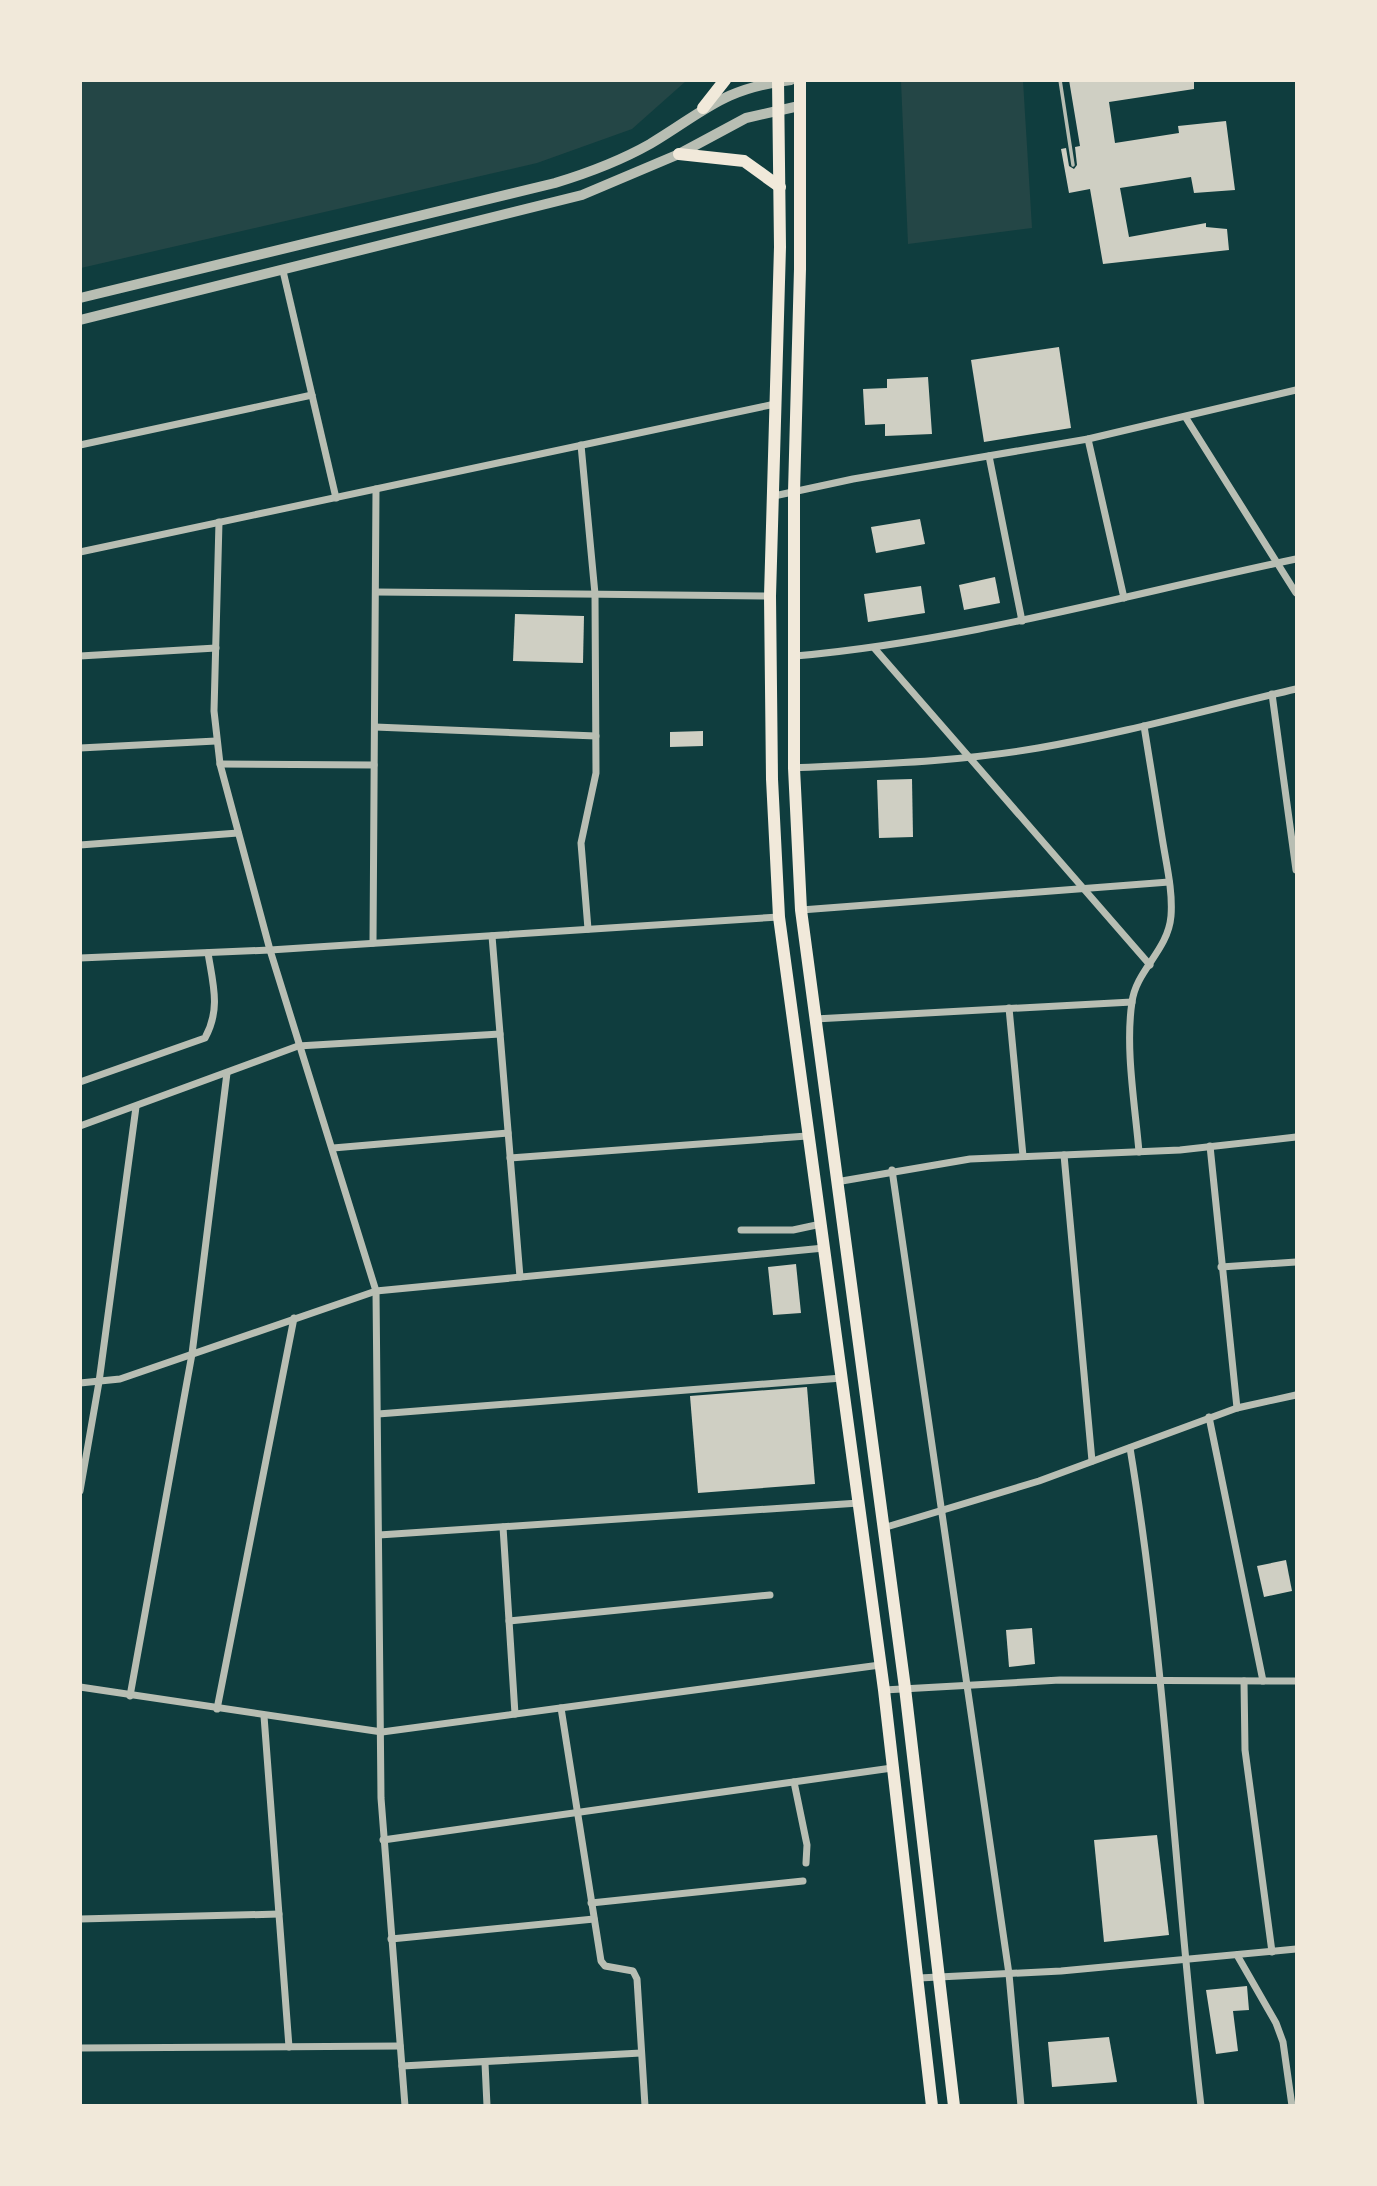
<svg xmlns="http://www.w3.org/2000/svg" width="1377" height="2186" font-family="Rubik,sans-serif">
	<style>
		.green { fill: #244646 }
		.building { fill: #cfcfc3 }
		.lines { fill: none; stroke-linecap: round; stroke-linejoin: round }
		.service { stroke: #b8beb3; stroke-width: 3.5 }
		.minor { stroke: #b8beb3; stroke-width: 7 }
		.tertiary { stroke: #b8beb3; stroke-width: 10 }
		.primary { stroke: #f1e9da; stroke-width: 12 }
	</style>
	<rect width="100%" height="100%" fill="#0f3d3e"/>
	<g class="green">
		<path d="M 80,81 L 81,80 L 686,81 L 632,129 L 537,163 L 81,268 Z"/>
		<path d="M 901,81 L 1023,81 L 1032,228 L 908,244 Z"/>
	</g>
	<g class="building">
		<path d="M 1069,80 L 1194,80 L 1194,89 L 1109,102 L 1115,143 L 1179,133 L 1178,126 L 1226,121 L 1235,190 L 1194,193 L 1191,177 L 1120,188 L 1129,237 L 1206,223 L 1206,227 L 1227,229 L 1229,250 L 1103,264 L 1090,189 L 1069,193 L 1061,149 L 1066,148 L 1069,166 L 1074,169 L 1077,165 L 1075,147 L 1080,146 Z"/>
		<path d="M 1059,347 L 1071,428 L 984,442 L 971,360 Z"/>
		<path d="M 928,377 L 932,434 L 885,436 L 885,424 L 865,425 L 863,389 L 887,388 L 887,379 Z"/>
		<path d="M 920,519 L 925,544 L 876,553 L 871,527 Z"/>
		<path d="M 995,577 L 1000,603 L 964,610 L 959,585 Z"/>
		<path d="M 921,586 L 925,613 L 868,622 L 864,594 Z"/>
		<path d="M 515,614 L 584,616 L 583,663 L 513,661 Z"/>
		<path d="M 703,731 L 703,746 L 670,747 L 670,732 Z"/>
		<path d="M 912,779 L 913,837 L 879,838 L 877,780 Z"/>
		<path d="M 796,1264 L 801,1313 L 773,1315 L 768,1267 Z"/>
		<path d="M 807,1387 L 815,1484 L 698,1493 L 690,1396 Z"/>
		<path d="M 1286,1560 L 1292,1591 L 1264,1597 L 1257,1566 Z"/>
		<path d="M 1032,1628 L 1035,1664 L 1009,1667 L 1006,1630 Z"/>
		<path d="M 1157,1835 L 1169,1935 L 1104,1942 L 1094,1840 Z"/>
		<path d="M 1247,1986 L 1249,2010 L 1233,2011 L 1238,2051 L 1216,2054 L 1206,1990 Z"/>
		<path d="M 1109,2037 L 1117,2082 L 1052,2087 L 1048,2042 Z"/>
	</g>
	<g class="lines">
		<path class="service" d="M 1060,80 L 1073,165"/>
		<g class="minor">
			<path d="M 283,271 L 336,498"/>
			<path d="M 1186,418 L 1296,593"/>
			<path d="M 1088,439 L 1124,598"/>
			<path d="M 80,445 L 312,395"/>
			<path d="M 581,445 L 595,594 L 596,773 L 581,843 L 588,929"/>
			<path d="M 989,456 L 1022,621"/>
			<path d="M 774,496 L 853,479 L 1088,439 L 1296,390"/>
			<path d="M 219,522 L 214,711 L 220,764 L 270,950 L 376,1291 L 381,1798 L 405,2106"/>
			<path d="M 80,552 L 775,404"/>
			<path d="M 376,592 L 770,596"/>
			<path d="M 875,649 L 1150,965"/>
			<path d="M 80,656 L 216,648"/>
			<path d="M 795,656 C 965,641 1129,594 1296,559"/>
			<path d="M 1272,694 L 1296,870"/>
			<path d="M 375,727 L 596,736"/>
			<path d="M 80,748 L 216,741"/>
			<path d="M 220,764 L 374,765"/>
			<path d="M 794,768 C 875,764 958,762 1038,748 C 1125,733 1210,709 1296,689"/>
			<path d="M 80,845 L 238,833"/>
			<path d="M 801,910 L 1169,882"/>
			<path d="M 492,936 L 520,1277"/>
			<path d="M 373,943 L 376,489"/>
			<path d="M 80,958 L 270,950 L 779,917"/>
			<path d="M 1009,1008 L 1023,1156"/>
			<path d="M 815,1019 L 1132,1002"/>
			<path d="M 80,1082 L 205,1038 C 221,1009 213,984 208,953"/>
			<path d="M 80,1126 L 298,1046 L 500,1034"/>
			<path d="M 1210,1146 L 1237,1408"/>
			<path d="M 333,1148 L 508,1133"/>
			<path d="M 1139,1152 C 1135,1105 1125,1048 1132,1002 C 1136,970 1168,951 1171,916 C 1173,890 1166,863 1162,837 C 1156,800 1150,763 1144,726"/>
			<path d="M 1064,1155 L 1092,1461"/>
			<path d="M 510,1158 L 807,1136"/>
			<path d="M 892,1170 L 1009,1974 L 1021,2106"/>
			<path d="M 836,1182 L 970,1159 L 1180,1150 L 1296,1137"/>
			<path d="M 741,1230 L 793,1230 L 821,1224"/>
			<path d="M 1221,1267 L 1296,1262"/>
			<path d="M 80,1383 L 120,1379 L 376,1291 L 824,1248"/>
			<path d="M 378,1414 L 842,1378"/>
			<path d="M 1209,1417 L 1263,1681"/>
			<path d="M 1130,1448 C 1166,1664 1175,1887 1201,2106"/>
			<path d="M 80,1491 L 99,1382 L 136,1107"/>
			<path d="M 503,1527 L 515,1714"/>
			<path d="M 883,1528 L 1039,1481 L 1237,1408 L 1296,1395"/>
			<path d="M 379,1535 L 859,1503"/>
			<path d="M 509,1621 L 770,1595"/>
			<path d="M 1244,1681 L 1245,1750 L 1272,1952"/>
			<path d="M 80,1687 L 382,1732 L 880,1665"/>
			<path d="M 884,1690 L 1060,1680 L 1296,1681"/>
			<path d="M 130,1696 L 192,1354 L 227,1073"/>
			<path d="M 561,1708 L 601,1961 L 605,1966 L 633,1971 L 637,1979 L 645,2106"/>
			<path d="M 217,1709 L 294,1318"/>
			<path d="M 264,1716 L 289,2047"/>
			<path d="M 794,1782 L 807,1845 L 806,1863"/>
			<path d="M 383,1840 L 892,1768"/>
			<path d="M 591,1903 L 803,1881"/>
			<path d="M 80,1919 L 279,1914"/>
			<path d="M 391,1939 L 594,1919"/>
			<path d="M 1237,1955 L 1276,2023 L 1283,2042 L 1292,2106"/>
			<path d="M 919,1978 L 1061,1971 L 1296,1949"/>
			<path d="M 80,2048 L 400,2046"/>
			<path d="M 485,2063 L 487,2106"/>
			<path d="M 402,2066 L 641,2053"/>
		</g>
		<g class="tertiary">
			<path d="M 80,298 L 555,183 C 588,173 620,161 650,144 C 705,111 723,88 791,80"/>
			<path d="M 80,320 L 582,195 L 679,154 L 746,118 L 799,106"/>
		</g>
		<g class="primary">
			<path d="M 778,80 L 780,247 L 770,596 L 772,779 L 779,917 L 884,1690 L 932,2106"/>
			<path d="M 800,80 L 800,269 L 794,492 L 794,768 L 801,910 L 905,1688 L 954,2106"/>
			<path d="M 703,108 L 725,80"/>
			<path d="M 679,154 L 744,161 L 780,187"/>
		</g>
	</g>
	<rect width="1377" height="2186" fill="none" stroke="#f1e9da" stroke-width="164"/>
</svg>
